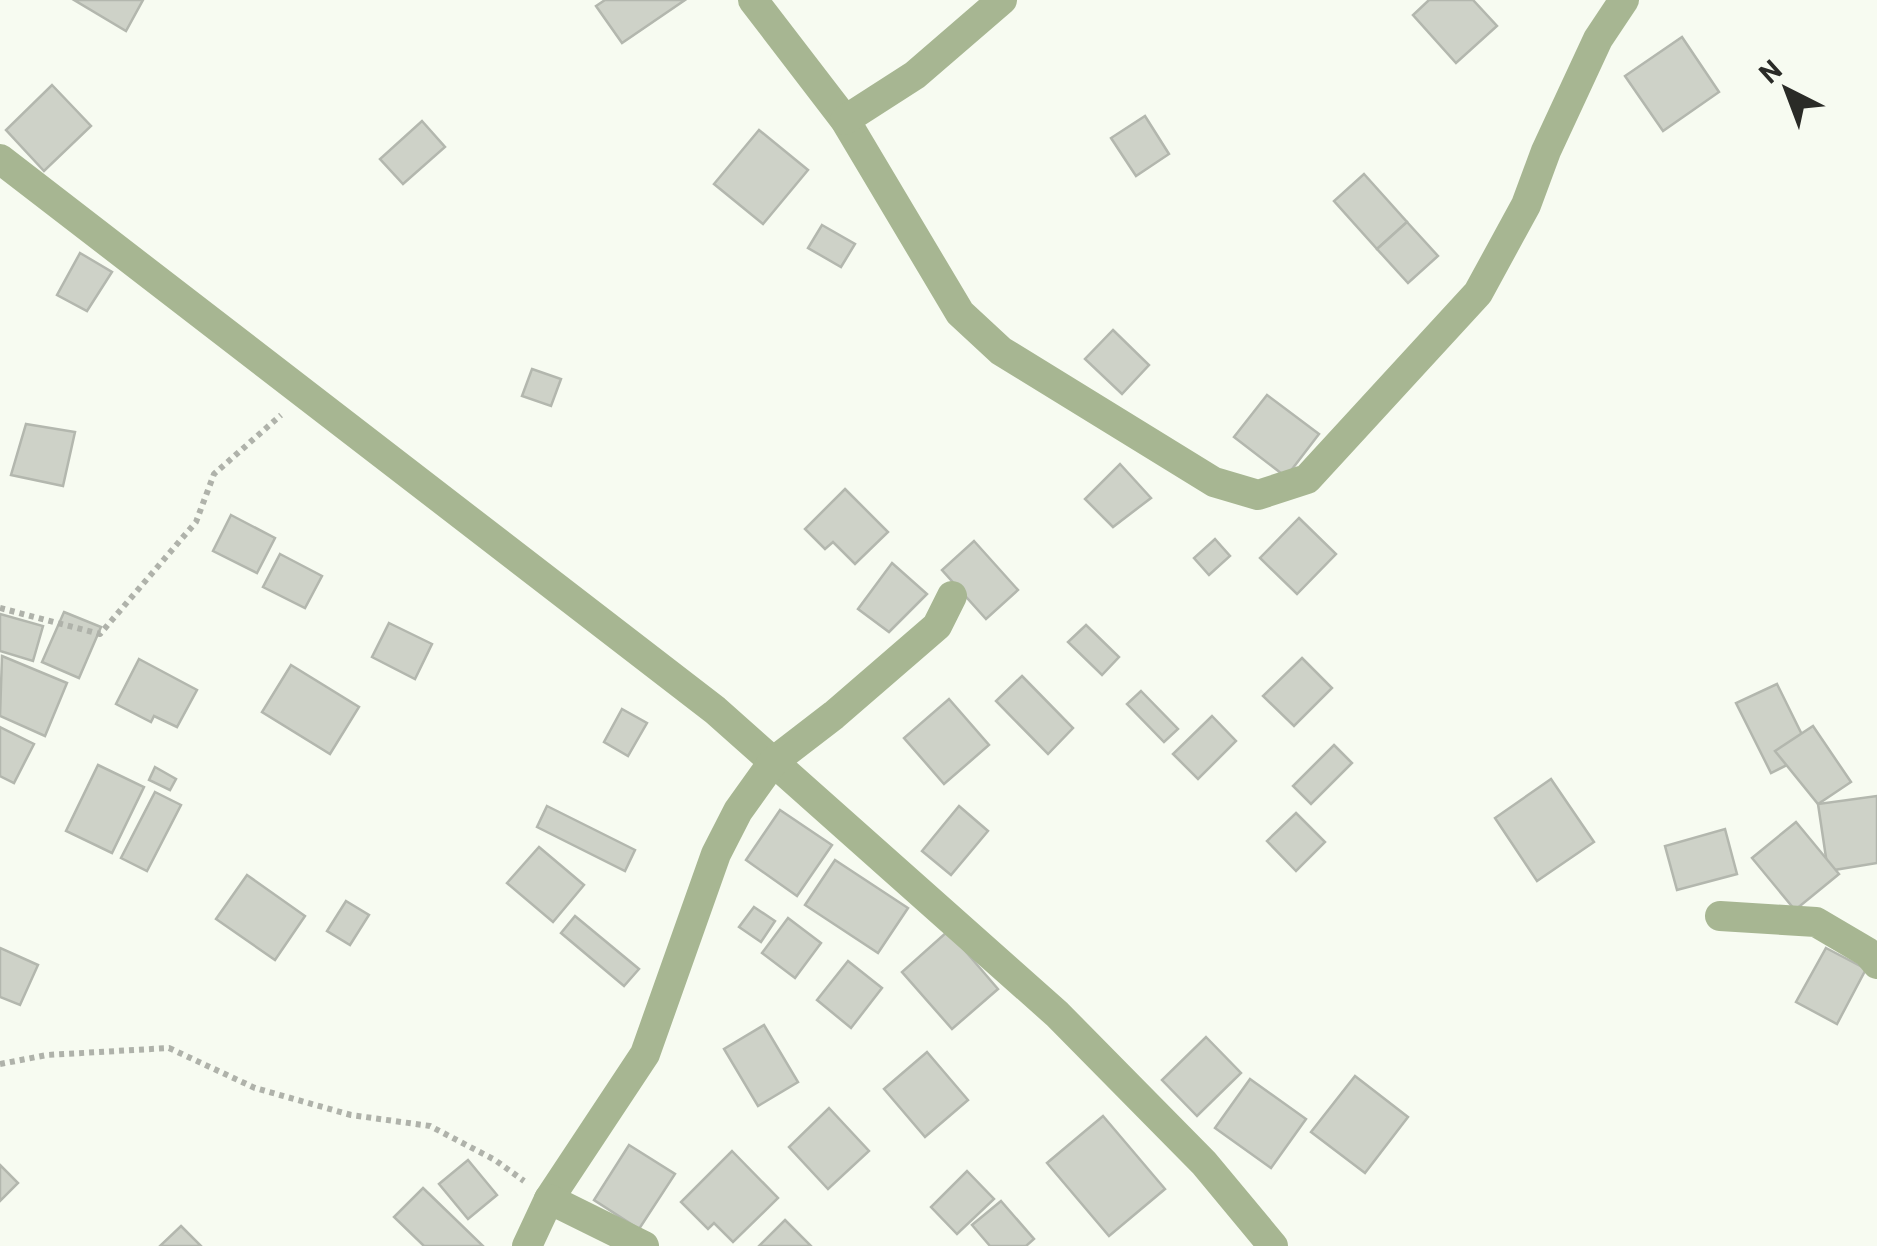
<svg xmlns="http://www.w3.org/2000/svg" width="1877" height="1246" font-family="Barlow,sans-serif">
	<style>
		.building { fill: #ced2c8; stroke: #b3b7ae; stroke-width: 2.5 }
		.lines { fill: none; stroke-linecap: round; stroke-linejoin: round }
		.path { stroke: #afb2aa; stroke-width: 6; stroke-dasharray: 5 5; stroke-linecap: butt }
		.minor { stroke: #a7b692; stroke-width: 30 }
	</style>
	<rect width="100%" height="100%" fill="#f7fbf1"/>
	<g class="building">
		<path d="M 74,0 L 143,0 L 126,31 Z"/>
		<path d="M 605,0 L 685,0 L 622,43 L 596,6 Z"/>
		<path d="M 1429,0 L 1473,0 L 1497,26 L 1456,63 L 1413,15 Z"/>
		<path d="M 1682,37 L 1719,92 L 1663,131 L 1625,76 Z"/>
		<path d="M 52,85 L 91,126 L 44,171 L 6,130 Z"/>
		<path d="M 1145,116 L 1169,154 L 1136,176 L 1111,138 Z"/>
		<path d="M 422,121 L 445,147 L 403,184 L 380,159 Z"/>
		<path d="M 759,130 L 808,170 L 763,224 L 714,184 Z"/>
		<path d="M 1364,174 L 1407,222 L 1377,249 L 1334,201 Z"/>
		<path d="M 1407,222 L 1438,256 L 1408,283 L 1377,249 Z"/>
		<path d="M 822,225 L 855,244 L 841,267 L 808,248 Z"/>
		<path d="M 80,253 L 112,272 L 87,311 L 57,295 Z"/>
		<path d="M 1113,330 L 1149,365 L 1122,394 L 1085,359 Z"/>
		<path d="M 532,369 L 561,379 L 551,406 L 522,396 Z"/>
		<path d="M 1267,395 L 1319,434 L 1286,477 L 1234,437 Z"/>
		<path d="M 26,424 L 75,432 L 63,486 L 11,475 Z"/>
		<path d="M 1120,464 L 1151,498 L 1113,527 L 1085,499 Z"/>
		<path d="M 845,489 L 888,532 L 855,564 L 833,542 L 825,549 L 805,529 Z"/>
		<path d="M 231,515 L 275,538 L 257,573 L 213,551 Z"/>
		<path d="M 1299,518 L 1336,554 L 1297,594 L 1260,558 Z"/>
		<path d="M 1215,539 L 1230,556 L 1209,575 L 1194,558 Z"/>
		<path d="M 974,541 L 1018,590 L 986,619 L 942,570 Z"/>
		<path d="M 280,554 L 322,576 L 305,608 L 263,587 Z"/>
		<path d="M 892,563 L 927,594 L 889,632 L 858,609 Z"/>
		<path d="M 64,612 L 101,627 L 79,678 L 42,662 Z"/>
		<path d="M 0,614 L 43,626 L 33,661 L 0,651 Z"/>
		<path d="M 389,623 L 432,644 L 415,679 L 372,657 Z"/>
		<path d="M 1086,625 L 1119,657 L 1102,675 L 1068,642 Z"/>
		<path d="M 2,656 L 67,683 L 45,736 L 0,716 Z"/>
		<path d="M 1302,658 L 1332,688 L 1294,726 L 1263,696 Z"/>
		<path d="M 139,659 L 197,690 L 177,727 L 154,716 L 151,722 L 116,704 Z"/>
		<path d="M 291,665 L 359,707 L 330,754 L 262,712 Z"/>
		<path d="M 1022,676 L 1073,728 L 1048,754 L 996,701 Z"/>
		<path d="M 1777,684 L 1811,753 L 1771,773 L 1736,703 Z"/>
		<path d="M 1141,691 L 1178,729 L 1164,742 L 1127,704 Z"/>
		<path d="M 949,699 L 989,745 L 944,784 L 904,738 Z"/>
		<path d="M 622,709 L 647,723 L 628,756 L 604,742 Z"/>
		<path d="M 1212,716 L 1236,741 L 1198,779 L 1173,754 Z"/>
		<path d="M 1813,726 L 1851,782 L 1818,804 L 1775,751 Z"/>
		<path d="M 0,727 L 34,744 L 14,783 L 0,776 Z"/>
		<path d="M 1334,745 L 1352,763 L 1311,804 L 1293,786 Z"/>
		<path d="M 98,765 L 144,787 L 112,853 L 66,831 Z"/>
		<path d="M 155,767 L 176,779 L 170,790 L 149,780 Z"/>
		<path d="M 1551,779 L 1594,842 L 1537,881 L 1495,818 Z"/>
		<path d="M 155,792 L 181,805 L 147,871 L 121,858 Z"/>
		<path d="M 1877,796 L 1877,863 L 1828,871 L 1818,804 Z"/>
		<path d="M 547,806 L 635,850 L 625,871 L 537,827 Z"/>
		<path d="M 959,806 L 988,831 L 951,875 L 922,851 Z"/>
		<path d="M 780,810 L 832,845 L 797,896 L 746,860 Z"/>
		<path d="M 1296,813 L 1325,842 L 1296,871 L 1267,841 Z"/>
		<path d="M 1796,822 L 1839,874 L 1795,910 L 1752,858 Z"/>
		<path d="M 1725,829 L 1737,874 L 1677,890 L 1665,846 Z"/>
		<path d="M 539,847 L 584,885 L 553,922 L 507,883 Z"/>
		<path d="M 835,860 L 908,908 L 878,953 L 805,905 Z"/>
		<path d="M 247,875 L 305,916 L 275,960 L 216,919 Z"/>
		<path d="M 346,901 L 369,915 L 350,945 L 327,931 Z"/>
		<path d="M 754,907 L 775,921 L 761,942 L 739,927 Z"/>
		<path d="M 575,916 L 639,969 L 624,986 L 561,933 Z"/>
		<path d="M 788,918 L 821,943 L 795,978 L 762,953 Z"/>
		<path d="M 948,931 L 998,989 L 952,1029 L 902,972 Z"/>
		<path d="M 0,948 L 38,965 L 20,1005 L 0,997 Z"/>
		<path d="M 1826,948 L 1866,969 L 1837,1024 L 1796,1002 Z"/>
		<path d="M 848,961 L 882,988 L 851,1028 L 817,1000 Z"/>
		<path d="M 764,1025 L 798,1082 L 758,1106 L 724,1049 Z"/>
		<path d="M 1206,1037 L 1241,1073 L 1197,1116 L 1162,1080 Z"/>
		<path d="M 927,1052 L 968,1100 L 925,1137 L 884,1089 Z"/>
		<path d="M 1355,1076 L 1408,1117 L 1365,1173 L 1311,1132 Z"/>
		<path d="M 1250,1079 L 1306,1119 L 1271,1168 L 1215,1128 Z"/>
		<path d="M 829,1108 L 869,1151 L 828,1189 L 789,1147 Z"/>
		<path d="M 1103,1116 L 1165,1189 L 1109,1236 L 1047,1163 Z"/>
		<path d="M 629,1145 L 675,1174 L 639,1229 L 594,1200 Z"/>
		<path d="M 732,1151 L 778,1198 L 733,1242 L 714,1223 L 708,1229 L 681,1202 Z"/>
		<path d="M 468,1160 L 497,1195 L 468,1219 L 439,1184 Z"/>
		<path d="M 0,1165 L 18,1183 L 0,1201 Z"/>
		<path d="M 967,1171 L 994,1199 L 957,1234 L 931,1207 Z"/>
		<path d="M 423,1188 L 483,1246 L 424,1246 L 394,1217 Z"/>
		<path d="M 1001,1201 L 1034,1239 L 1026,1246 L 990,1246 L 972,1225 Z"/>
		<path d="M 785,1220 L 811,1246 L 759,1246 Z"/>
		<path d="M 181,1226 L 201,1246 L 160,1246 Z"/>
	</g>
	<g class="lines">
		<g class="path">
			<path d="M 0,608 L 100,634 L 196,522 L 214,474 L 281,415"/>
			<path d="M 0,1064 L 47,1055 L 169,1048 L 255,1088 L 351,1115 L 430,1126 L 495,1160 L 524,1181"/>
		</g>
		<g class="minor">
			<path d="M 753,0 L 845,120 L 960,313 L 1001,351 L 1214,482 L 1258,495 L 1307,479 L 1478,293 L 1526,205 L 1546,151 L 1598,39 L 1624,0"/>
			<path d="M 845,120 L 915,75 L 1002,0"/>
			<path d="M 0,159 L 715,710 L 1057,1014 L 1204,1163 L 1273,1246"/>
			<path d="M 1720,916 L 1816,922 L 1867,952 L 1877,964"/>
			<path d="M 549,1199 L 645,1054 L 716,854 L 738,811 L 773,762 L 834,715 L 937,626 L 952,596"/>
			<path d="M 527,1246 L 549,1199 L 644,1246"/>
		</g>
	</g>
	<g transform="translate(1787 90) rotate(318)" stroke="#f7fbf1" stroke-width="8" paint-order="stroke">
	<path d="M0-8L18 38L0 25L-18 38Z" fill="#2a2b27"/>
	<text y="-15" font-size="28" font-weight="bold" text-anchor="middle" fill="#2a2b27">N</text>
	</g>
</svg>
